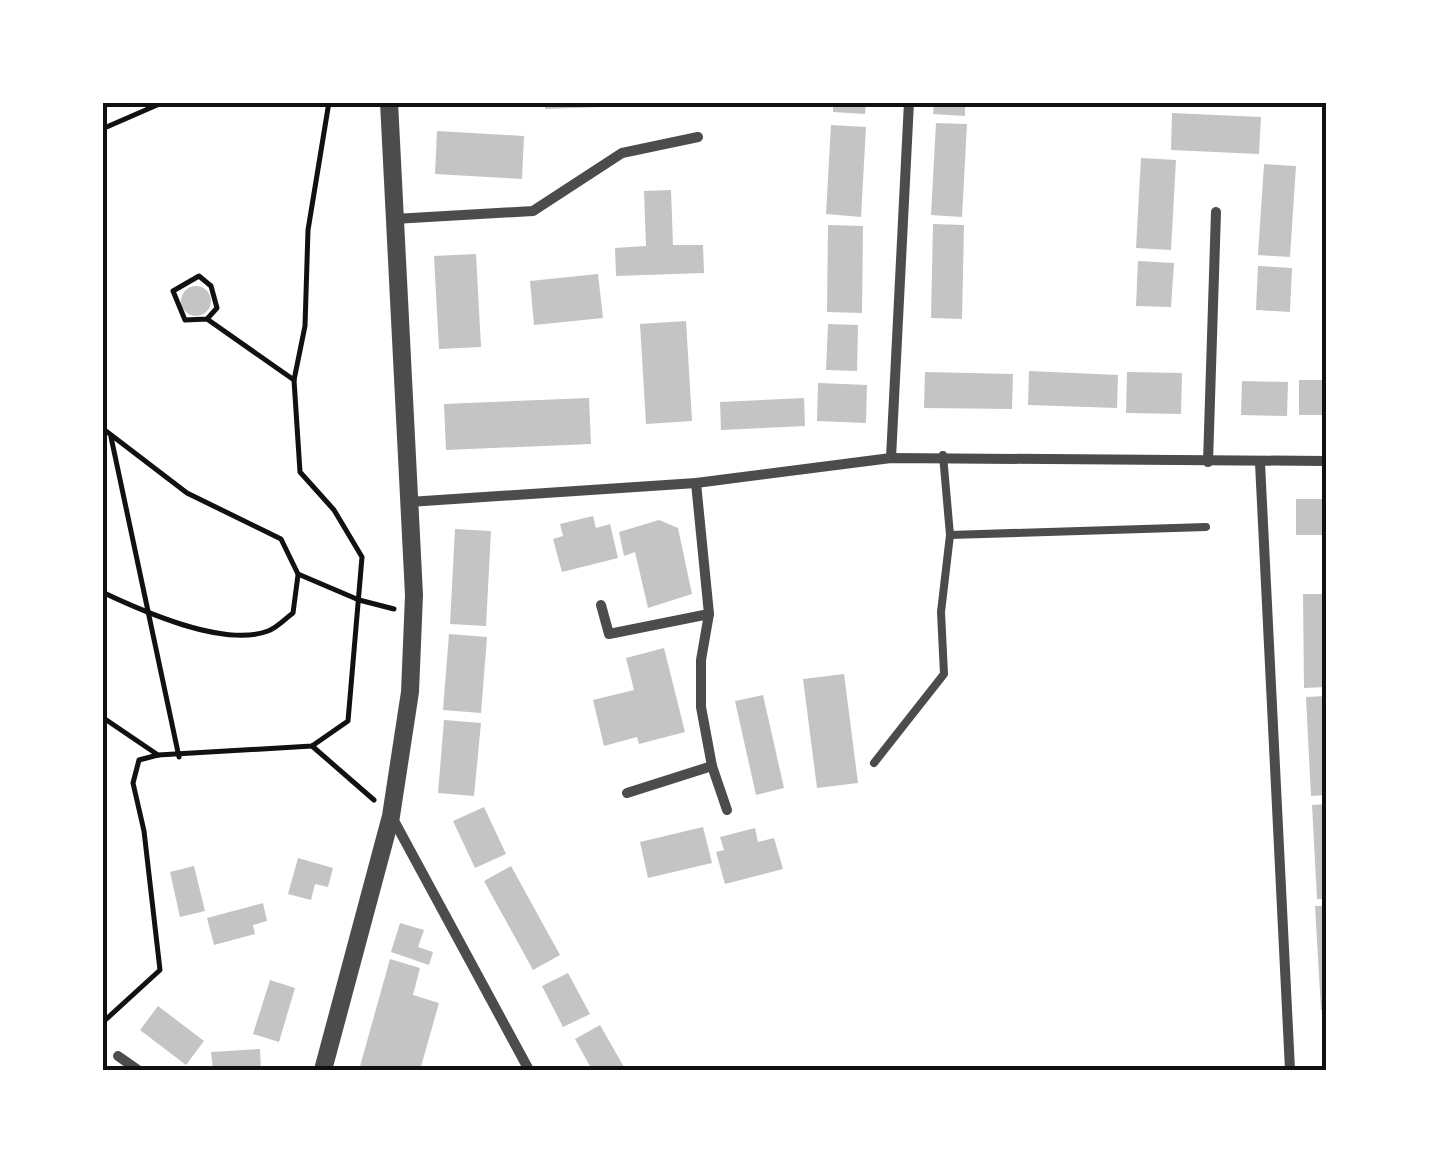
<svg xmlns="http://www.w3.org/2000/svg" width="1429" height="1173" font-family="Mulish,sans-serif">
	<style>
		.building { fill: #c4c4c4 }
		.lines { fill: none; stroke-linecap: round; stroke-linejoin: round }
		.path { stroke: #111; stroke-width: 5 }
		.service { stroke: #4c4c4c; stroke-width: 8 }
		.minor { stroke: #4c4c4c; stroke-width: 10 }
		.tertiary { stroke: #4c4c4c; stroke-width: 18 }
		.neatline { fill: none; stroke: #111; stroke-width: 4 }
	</style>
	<rect width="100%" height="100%" fill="#fff"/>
	<g class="building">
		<path d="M 545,102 L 629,102 L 629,106 L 545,109 Z"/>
		<path d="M 833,102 L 866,102 L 865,114 L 833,112 Z"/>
		<path d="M 934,102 L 965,102 L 965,116 L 933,114 Z"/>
		<path d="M 1172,113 L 1261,117 L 1259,154 L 1171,150 Z"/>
		<path d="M 936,123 L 967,124 L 962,217 L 931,215 Z"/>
		<path d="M 831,125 L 866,127 L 861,217 L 826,214 Z"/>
		<path d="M 437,131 L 524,136 L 522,179 L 435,174 Z"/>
		<path d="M 1141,158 L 1176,160 L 1171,250 L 1136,248 Z"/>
		<path d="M 1264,164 L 1296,166 L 1290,257 L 1258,255 Z"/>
		<path d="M 671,190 L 673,245 L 703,245 L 704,273 L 616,276 L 615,248 L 646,246 L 644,191 Z"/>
		<path d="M 933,224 L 964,225 L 962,319 L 931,318 Z"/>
		<path d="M 828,225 L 863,226 L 862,313 L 827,312 Z"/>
		<path d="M 476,254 L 481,347 L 439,349 L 434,256 Z"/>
		<path d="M 1138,261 L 1174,263 L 1171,307 L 1136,306 Z"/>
		<path d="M 1258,266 L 1292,268 L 1290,312 L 1256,310 Z"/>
		<path d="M 598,274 L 603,318 L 534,325 L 530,281 Z"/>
		<circle cx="196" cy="301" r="15"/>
		<path d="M 686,321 L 692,421 L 646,424 L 640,324 Z"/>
		<path d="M 828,324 L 858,325 L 857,371 L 826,370 Z"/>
		<path d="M 1029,371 L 1118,375 L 1117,408 L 1028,405 Z"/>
		<path d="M 925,372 L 1013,374 L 1012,409 L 924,408 Z"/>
		<path d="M 1127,372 L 1182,373 L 1181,414 L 1126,413 Z"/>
		<rect x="1299" y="380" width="27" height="35"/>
		<path d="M 1242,381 L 1288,382 L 1287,416 L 1241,415 Z"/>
		<path d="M 818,383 L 867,385 L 866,423 L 817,421 Z"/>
		<path d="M 589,398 L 591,444 L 446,450 L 444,404 Z"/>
		<path d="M 804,398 L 805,426 L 721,430 L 720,402 Z"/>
		<rect x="1296" y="499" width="30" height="36"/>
		<path d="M 593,516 L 596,528 L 610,524 L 618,558 L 562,572 L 553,539 L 563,536 L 560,524 Z"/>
		<path d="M 659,520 L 678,528 L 692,594 L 648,608 L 635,552 L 624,556 L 619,532 Z"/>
		<path d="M 455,529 L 491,531 L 486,626 L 450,624 Z"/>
		<path d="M 1303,594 L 1326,594 L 1326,687 L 1304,688 Z"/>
		<path d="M 449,634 L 487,637 L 481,713 L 443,710 Z"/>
		<path d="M 664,648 L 685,732 L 639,744 L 637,737 L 604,746 L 593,700 L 634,690 L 626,658 Z"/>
		<path d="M 844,674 L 858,783 L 817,788 L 803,679 Z"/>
		<path d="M 763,695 L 784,788 L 756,795 L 735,701 Z"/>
		<path d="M 1326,696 L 1326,795 L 1311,796 L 1306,697 Z"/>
		<path d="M 444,720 L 481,723 L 474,796 L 438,793 Z"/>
		<path d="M 1326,804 L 1326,899 L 1317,899 L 1312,805 Z"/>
		<path d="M 484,807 L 506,854 L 475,868 L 453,821 Z"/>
		<path d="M 703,827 L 712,863 L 648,878 L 640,842 Z"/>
		<path d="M 755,828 L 758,842 L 774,838 L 783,869 L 725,884 L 716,852 L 724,850 L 720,837 Z"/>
		<path d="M 298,858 L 333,868 L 328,887 L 315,884 L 311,900 L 288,894 Z"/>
		<path d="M 194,866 L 205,911 L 180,917 L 170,872 Z"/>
		<path d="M 511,866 L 560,955 L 533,970 L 484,881 Z"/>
		<path d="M 263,903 L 267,921 L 253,925 L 255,934 L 214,945 L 207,918 Z"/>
		<path d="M 1315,906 L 1326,906 L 1326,1010 L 1321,1010 Z"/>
		<path d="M 400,923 L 424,930 L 418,947 L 433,952 L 429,965 L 391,952 Z"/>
		<path d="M 390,959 L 420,968 L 413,995 L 439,1003 L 420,1070 L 359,1070 Z"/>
		<path d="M 568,973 L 590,1014 L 563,1027 L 542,986 Z"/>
		<path d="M 270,980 L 295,988 L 279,1042 L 253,1034 Z"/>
		<path d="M 158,1006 L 204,1041 L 186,1065 L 140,1030 Z"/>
		<path d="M 600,1025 L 624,1067 L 617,1070 L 592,1070 L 575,1039 Z"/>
		<path d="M 260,1049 L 261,1070 L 213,1070 L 211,1052 Z"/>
	</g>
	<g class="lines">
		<g class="path">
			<path d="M 102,129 L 164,102"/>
			<path d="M 207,319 L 217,308 L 211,286 L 199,276 L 173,291 L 185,320 L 207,319 L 294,380 L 305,326 L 308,230 L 329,102"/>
			<path d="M 102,428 L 187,493 L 281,539 L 298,574 L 359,600 L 394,609"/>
			<path d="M 111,437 L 179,757"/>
			<path d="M 102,592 C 142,611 224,648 268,631 C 277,628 286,618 293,613 L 298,575"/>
			<path d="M 102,717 L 158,755"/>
			<path d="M 312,746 L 374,800"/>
			<path d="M 102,1023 L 160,970 L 144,831 L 133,783 L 139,760 L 158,755 L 312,746 L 348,721 L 362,557 L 334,510 L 300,472 L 294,380"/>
		</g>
		<g class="service">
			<path d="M 943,455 L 950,535 L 1206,527"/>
			<path d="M 874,763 L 944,674 L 941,612 L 950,535"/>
		</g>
		<g class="minor">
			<path d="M 394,219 L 533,211 L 622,153 L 698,137"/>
			<path d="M 891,458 L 909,102"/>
			<path d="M 1208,462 L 1216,212"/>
			<path d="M 1260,463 L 1290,1070"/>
			<path d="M 696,483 L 709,614 L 701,660 L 701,707 L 712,766 L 727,810"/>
			<path d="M 409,502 L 696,483 L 891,458 L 1326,461"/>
			<path d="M 601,605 L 609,634 L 709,614"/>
			<path d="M 627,793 L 712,766"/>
			<path d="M 392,817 L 529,1070"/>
			<path d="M 118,1056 L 138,1070"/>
		</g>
		<path class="tertiary" d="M 323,1070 L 391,816 L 410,692 L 414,595 L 389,102"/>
	</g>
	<rect width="1429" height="1173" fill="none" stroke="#ffffff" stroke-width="210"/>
	<rect x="105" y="105" width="1219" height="963" class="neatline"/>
</svg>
